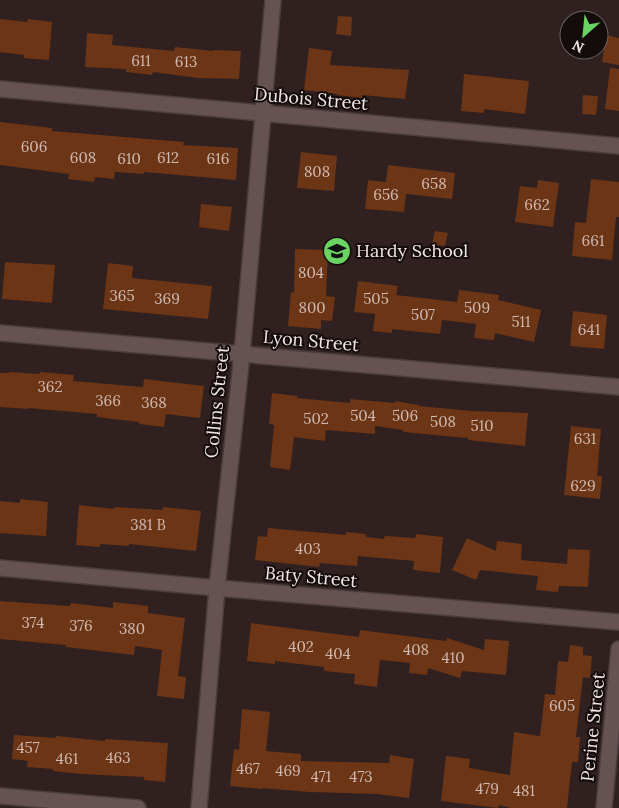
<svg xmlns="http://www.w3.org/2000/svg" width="619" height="808" font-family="Lora,serif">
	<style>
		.building { fill: #6b3516 }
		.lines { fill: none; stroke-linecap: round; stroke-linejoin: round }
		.minor-casing { stroke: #4b3e3e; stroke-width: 18 }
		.minor { stroke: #655251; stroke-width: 15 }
		.labels { text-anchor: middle; stroke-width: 4; stroke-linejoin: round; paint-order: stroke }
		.number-label { font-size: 15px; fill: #cfb9b0 }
		.street-label { font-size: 18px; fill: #f0e5e4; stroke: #130c0b }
		.poi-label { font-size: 18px; fill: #f0e5e4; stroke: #130c0b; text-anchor: start }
	</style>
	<rect width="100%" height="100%" fill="#30201f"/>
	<g class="building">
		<path d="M 338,16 L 352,17 L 351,36 L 336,34 Z"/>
		<path d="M 0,19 L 27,22 L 28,19 L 52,22 L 49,60 L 24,58 L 24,55 L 0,52 Z"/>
		<path d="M 87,33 L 113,35 L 112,45 L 174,51 L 175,47 L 213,51 L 213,50 L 241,51 L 239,79 L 198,78 L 153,72 L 152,75 L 126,72 L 126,69 L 85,67 Z"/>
		<path d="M 606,35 L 619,38 L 619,65 L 602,62 Z"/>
		<path d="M 309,48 L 332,51 L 330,65 L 409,70 L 405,99 L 362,95 L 362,98 L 337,95 L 337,94 L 304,90 Z"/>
		<path d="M 610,68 L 619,69 L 619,111 L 605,109 Z"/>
		<path d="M 464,74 L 529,81 L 525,114 L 484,109 L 484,113 L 461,111 Z"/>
		<path d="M 583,95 L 598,96 L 596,115 L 582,114 Z"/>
		<path d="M 0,122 L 52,128 L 52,131 L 184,142 L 183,145 L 238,148 L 236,180 L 144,172 L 144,174 L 115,172 L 114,179 L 95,177 L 94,182 L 68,179 L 69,174 L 0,165 Z"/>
		<path d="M 301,152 L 337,156 L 334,191 L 297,188 Z"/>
		<path d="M 388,165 L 455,173 L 452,199 L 406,194 L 404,212 L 365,209 L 368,180 L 386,182 Z"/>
		<path d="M 591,179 L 619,182 L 619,217 L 616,217 L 612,260 L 572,256 L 575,222 L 586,223 Z"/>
		<path d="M 538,180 L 559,183 L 553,227 L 515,222 L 520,186 L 537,188 Z"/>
		<path d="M 201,204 L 232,207 L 229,231 L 199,227 Z"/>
		<path d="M 435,231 L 448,233 L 445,246 L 432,244 Z"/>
		<path d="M 295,249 L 328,250 L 326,296 L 335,297 L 332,321 L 321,320 L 321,329 L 288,326 L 291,292 L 294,293 Z"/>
		<path d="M 5,262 L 55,265 L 52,303 L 2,299 Z"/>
		<path d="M 108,263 L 133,266 L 132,278 L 212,286 L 208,319 L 103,309 Z"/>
		<path d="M 358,281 L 398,286 L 396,295 L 457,302 L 459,290 L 499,295 L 498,300 L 541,310 L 534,342 L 495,333 L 494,340 L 474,338 L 476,324 L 442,320 L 440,334 L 392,329 L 392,333 L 373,331 L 375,314 L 354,312 Z"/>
		<path d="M 573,311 L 607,315 L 604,349 L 570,346 Z"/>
		<path d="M 9,372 L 40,374 L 40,372 L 74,375 L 73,381 L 143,387 L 144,379 L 204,386 L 200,418 L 166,414 L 164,427 L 139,424 L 139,422 L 97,417 L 97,414 L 28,408 L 28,409 L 0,407 L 0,373 L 9,373 Z"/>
		<path d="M 272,393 L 297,396 L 297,398 L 350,403 L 350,399 L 395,403 L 395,401 L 419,405 L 419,406 L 471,411 L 528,413 L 525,446 L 468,440 L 468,438 L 403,432 L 403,430 L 375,426 L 375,434 L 326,430 L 325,441 L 294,437 L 290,470 L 270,467 L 274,425 L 269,424 Z"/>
		<path d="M 571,426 L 601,429 L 597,476 L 602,476 L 600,499 L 564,495 Z"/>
		<path d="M 20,499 L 48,502 L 46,536 L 0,533 L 0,501 L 20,503 Z"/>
		<path d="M 79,505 L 114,509 L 114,507 L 162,510 L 163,507 L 201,511 L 196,551 L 129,544 L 129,546 L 100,544 L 100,547 L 76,545 Z"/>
		<path d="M 268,528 L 346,535 L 346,532 L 366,534 L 366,537 L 384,539 L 385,536 L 415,538 L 416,534 L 443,537 L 440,573 L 413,570 L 414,561 L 358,556 L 357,566 L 320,563 L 319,567 L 255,560 L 258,536 L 267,537 Z"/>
		<path d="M 467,538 L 496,551 L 497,541 L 522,544 L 521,560 L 567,564 L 568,549 L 590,550 L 588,587 L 559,586 L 558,592 L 536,590 L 538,576 L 480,570 L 476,580 L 452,570 Z"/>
		<path d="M 0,601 L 70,606 L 71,603 L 113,608 L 113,602 L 148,606 L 148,613 L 185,618 L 178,676 L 186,677 L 184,699 L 157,696 L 162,650 L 135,646 L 134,655 L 66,647 L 66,645 L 0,639 Z"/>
		<path d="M 251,623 L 359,637 L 360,630 L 446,641 L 447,638 L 484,650 L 485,639 L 509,641 L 506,675 L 462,671 L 460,678 L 428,668 L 427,675 L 409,673 L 410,663 L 380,660 L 377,687 L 354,684 L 355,674 L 324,671 L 324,667 L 275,661 L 275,664 L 247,661 Z"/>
		<path d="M 570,645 L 583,647 L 583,655 L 592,656 L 590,678 L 583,677 L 576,737 L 580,737 L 578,762 L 572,762 L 567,808 L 511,808 L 499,805 L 498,808 L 441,801 L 446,756 L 470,759 L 469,768 L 510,775 L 514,732 L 540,736 L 545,694 L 555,695 L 558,661 L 568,662 Z"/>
		<path d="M 242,709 L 270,712 L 266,751 L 301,754 L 301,761 L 389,763 L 390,755 L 414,759 L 409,798 L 377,794 L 309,792 L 262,788 L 262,789 L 230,786 L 234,749 L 239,750 Z"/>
		<path d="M 14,735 L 56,738 L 56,736 L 105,741 L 105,739 L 168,743 L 165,782 L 144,780 L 144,777 L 82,774 L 53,771 L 53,769 L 27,767 L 28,761 L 12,759 Z"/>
	</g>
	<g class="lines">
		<g class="minor-casing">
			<g id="minor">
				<path d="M 0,89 L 619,146"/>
				<path d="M 0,333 L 619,387"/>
				<path d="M 0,568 L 217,588 L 619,622"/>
				<path d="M 0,796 L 138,808"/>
				<path d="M 199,808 L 217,588 L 242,354 L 273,0"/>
				<path d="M 604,808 L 619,649"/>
			</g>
		</g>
		<use href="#minor" class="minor"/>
	</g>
	<defs>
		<g id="school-disc" transform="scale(1.4375)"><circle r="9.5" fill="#6ad364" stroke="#130c0b"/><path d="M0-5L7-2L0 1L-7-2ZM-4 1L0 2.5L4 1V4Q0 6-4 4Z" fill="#111"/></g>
	</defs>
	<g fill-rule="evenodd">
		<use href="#school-disc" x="337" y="251"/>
	</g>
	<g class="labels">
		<g class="number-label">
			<text x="141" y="66">611</text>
			<text x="186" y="67">613</text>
			<text x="34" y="152">606</text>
			<text x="83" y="163">608</text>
			<text x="168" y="163">612</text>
			<text x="129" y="164">610</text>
			<text x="218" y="164">616</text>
			<text x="317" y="177">808</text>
			<text x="434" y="189">658</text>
			<text x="386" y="200">656</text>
			<text x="537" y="210">662</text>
			<text x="593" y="246">661</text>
			<text x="311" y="278">804</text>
			<text x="122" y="301">365</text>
			<text x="167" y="304">369</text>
			<text x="376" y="304">505</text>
			<text x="312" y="313">800</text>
			<text x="477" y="313">509</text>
			<text x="423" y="320">507</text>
			<text x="521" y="327">511</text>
			<text x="589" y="335">641</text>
			<text x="50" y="392">362</text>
			<text x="108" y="406">366</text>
			<text x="154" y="408">368</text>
			<text x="363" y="421">504</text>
			<text x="405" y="421">506</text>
			<text x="316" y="424">502</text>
			<text x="443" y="427">508</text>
			<text x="482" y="431">510</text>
			<text x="585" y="444">631</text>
			<text x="583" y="491">629</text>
			<text x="148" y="530">381 B</text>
			<text x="308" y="554">403</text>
			<text x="33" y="628">374</text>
			<text x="81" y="631">376</text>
			<text x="132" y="634">380</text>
			<text x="301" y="652">402</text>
			<text x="416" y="655">408</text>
			<text x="338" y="659">404</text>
			<text x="453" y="663">410</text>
			<text x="562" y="711">605</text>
			<text x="28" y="753">457</text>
			<text x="118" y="763">463</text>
			<text x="67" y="764">461</text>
			<text x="248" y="774">467</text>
			<text x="288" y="776">469</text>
			<text x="321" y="782">471</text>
			<text x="361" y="782">473</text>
			<text x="487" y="794">479</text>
			<text x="524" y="796">481</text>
		</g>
		<g class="street-label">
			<text transform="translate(311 99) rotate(5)" y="6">Dubois Street</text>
			<text transform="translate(311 341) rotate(5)" y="6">Lyon Street</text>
			<text transform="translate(217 402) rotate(-84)" y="6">Collins Street</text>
			<text transform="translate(311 577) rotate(5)" y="6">Baty Street</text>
			<text transform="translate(593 727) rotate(-84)" y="6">Perine Street</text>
		</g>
		<g class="poi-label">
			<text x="356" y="257">Hardy School</text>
		</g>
	</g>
	<g transform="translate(584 35) rotate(207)"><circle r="24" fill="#130c0b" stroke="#6b6362"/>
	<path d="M0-4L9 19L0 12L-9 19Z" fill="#6ad364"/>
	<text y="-8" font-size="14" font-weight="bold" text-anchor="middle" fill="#f0e5e4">N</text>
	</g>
</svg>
